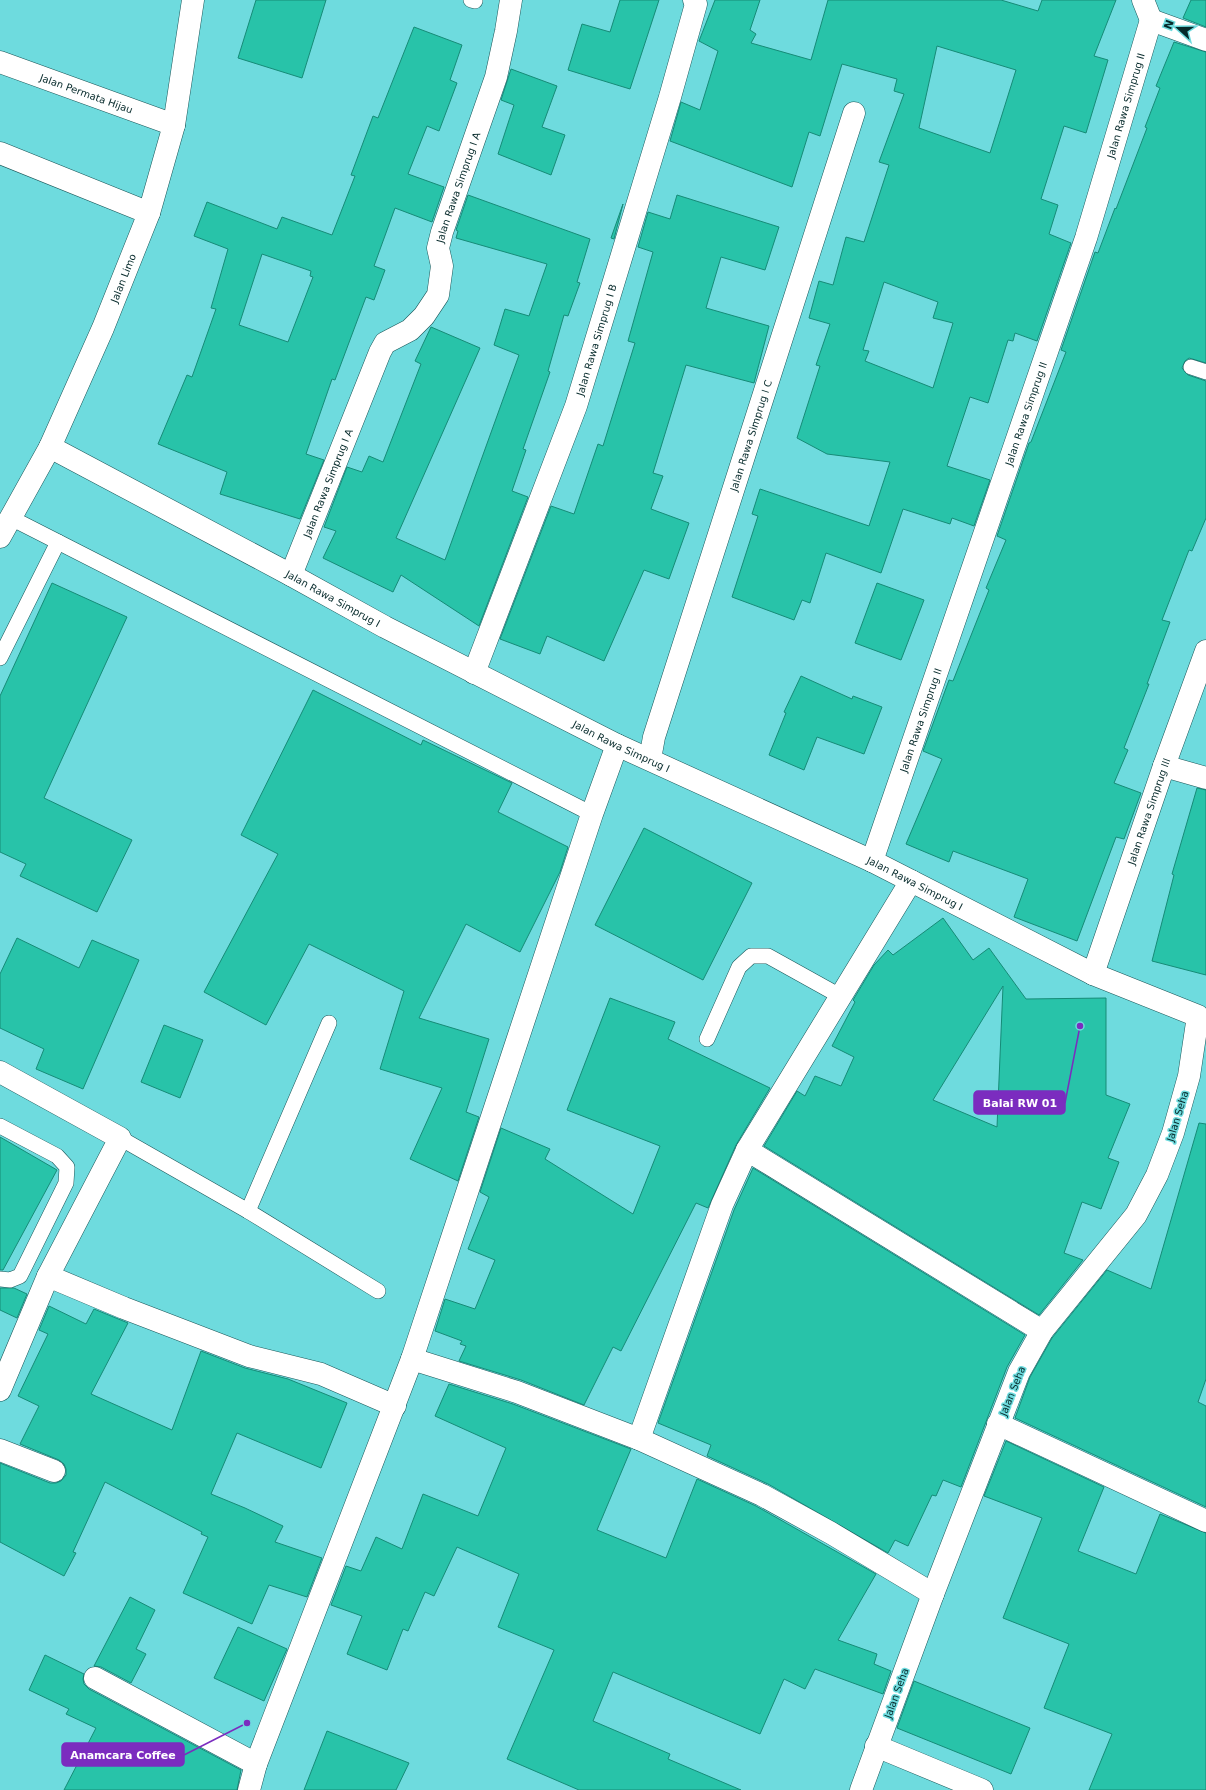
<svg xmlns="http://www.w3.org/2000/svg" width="1206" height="1790" font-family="'DejaVu Sans',sans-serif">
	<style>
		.building { fill: #28c3a9; stroke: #168b77; fill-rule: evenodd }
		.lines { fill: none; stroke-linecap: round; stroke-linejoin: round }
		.service-casing { stroke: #1b5759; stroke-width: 16 }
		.minor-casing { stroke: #1b5759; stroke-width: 23 }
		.tertiary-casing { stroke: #1b5759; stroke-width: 23 }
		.service { stroke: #fff; stroke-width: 15 }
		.minor { stroke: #fff; stroke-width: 22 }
		.tertiary { stroke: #fff; stroke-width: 22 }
		.labels { text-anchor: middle; stroke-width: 3; stroke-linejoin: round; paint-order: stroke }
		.street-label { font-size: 10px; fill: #062a2b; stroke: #6edbde }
		.leader { fill: none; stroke: #7b2cbf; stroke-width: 1.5 }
		.callout-dot { fill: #7b2cbf; stroke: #6edbde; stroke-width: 1.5 }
		.callout { fill: #7b2cbf; stroke: #7b2cbf; stroke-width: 1.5 }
		.callout-label { font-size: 11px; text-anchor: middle; font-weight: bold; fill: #fff }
	</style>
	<rect width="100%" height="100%" fill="#6edbde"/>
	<g class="building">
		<path d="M 256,0 L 326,0 L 302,78 L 238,58 Z"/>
		<path d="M 620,0 L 659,0 L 630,89 L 568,70 L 582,24 L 610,32 Z"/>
		<path d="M 715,0 L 760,0 L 750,30 L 756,34 L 751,43 L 811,60 L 828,0 L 1001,0 L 1038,11 L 1042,0 L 1116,0 L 1094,56 L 1108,60 L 1086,133 L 1064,126 L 1041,199 L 1058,205 L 1049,234 L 1071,243 L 1037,341 L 1015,333 L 1013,341 L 1008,340 L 988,403 L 970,397 L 947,466 L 990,480 L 974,526 L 952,518 L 950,524 L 903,509 L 881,573 L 826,553 L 810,603 L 802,600 L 794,620 L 732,597 L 758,516 L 752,514 L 760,489 L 869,526 L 890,462 L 827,454 L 797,438 L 820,366 L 816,365 L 830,324 L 809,318 L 819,281 L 833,285 L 846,237 L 864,242 L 889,165 L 879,162 L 904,94 L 894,91 L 897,79 L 842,64 L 820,136 L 809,132 L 792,187 L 670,141 L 681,102 L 700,110 L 718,51 L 699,41 ZM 937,46 L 1016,70 L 990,153 L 919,128 ZM 884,282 L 938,302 L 933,318 L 953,323 L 933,388 L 865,361 L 869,351 L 863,350 Z"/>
		<path d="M 1191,0 L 1206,0 L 1206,27 L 1183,18 Z"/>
		<path d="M 414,27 L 462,45 L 450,80 L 457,83 L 439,131 L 427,126 L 408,174 L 444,187 L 432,222 L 395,208 L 374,266 L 385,270 L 374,300 L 366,297 L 335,380 L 332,379 L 306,454 L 324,460 L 300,519 L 220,494 L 227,472 L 158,444 L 187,375 L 192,377 L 216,309 L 211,308 L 228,249 L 194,236 L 207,202 L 277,229 L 282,217 L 332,235 L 355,176 L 351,175 L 373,116 L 378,118 ZM 262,254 L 311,271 L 310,276 L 313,277 L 288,342 L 239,325 Z"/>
		<path d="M 1174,42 L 1206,52 L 1206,363 L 1189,358 L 1185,361 L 1182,368 L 1188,375 L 1206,381 L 1206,518 L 1192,551 L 1189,550 L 1162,620 L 1170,622 L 1147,684 L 1149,684 L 1124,748 L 1128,750 L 1114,783 L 1141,793 L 1124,839 L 1116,837 L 1077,941 L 1014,917 L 1028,879 L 953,851 L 949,862 L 906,844 L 942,759 L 923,751 L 949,680 L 953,681 L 989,590 L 986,588 L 1006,540 L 997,536 L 1029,443 L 1031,442 L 1066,352 L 1061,350 L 1095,252 L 1098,253 L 1115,208 L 1116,209 L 1147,128 L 1145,127 L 1160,88 L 1156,86 Z"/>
		<path d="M 511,69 L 557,86 L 542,127 L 565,135 L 551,175 L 498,154 L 514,105 L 501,100 Z"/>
		<path d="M 468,195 L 590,239 L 577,282 L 580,283 L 568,316 L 564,315 L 548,371 L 550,372 L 523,449 L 526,450 L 512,491 L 528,497 L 479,626 L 401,575 L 393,592 L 323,558 L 336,531 L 324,527 L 347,467 L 362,472 L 369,456 L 383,462 L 421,364 L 415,361 L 431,327 L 480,348 L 396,538 L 445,560 L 519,355 L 494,345 L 505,309 L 529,316 L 547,264 L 456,238 L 458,231 L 456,230 Z"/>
		<path d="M 677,195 L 779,227 L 765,270 L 721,257 L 706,308 L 769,326 L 754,383 L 686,365 L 653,473 L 663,476 L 651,509 L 689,523 L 669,579 L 644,570 L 604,661 L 547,636 L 540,654 L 500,639 L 551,506 L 574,514 L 598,444 L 603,446 L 635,343 L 628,341 L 653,252 L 638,247 L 648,212 L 670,219 Z"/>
		<path d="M 623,204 L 614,239 L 611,238 Z"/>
		<path d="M 52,583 L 127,617 L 44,798 L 132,840 L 97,912 L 20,876 L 26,864 L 0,852 L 0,696 Z"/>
		<path d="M 877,583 L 924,600 L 901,660 L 855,643 Z"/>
		<path d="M 801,676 L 852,699 L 853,696 L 882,707 L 864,754 L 817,737 L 804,770 L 769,755 L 786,713 L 784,712 Z"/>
		<path d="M 313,690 L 421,745 L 423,740 L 512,783 L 498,812 L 568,847 L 560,872 L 520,952 L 466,924 L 419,1018 L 489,1039 L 466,1112 L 479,1117 L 458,1181 L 410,1159 L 442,1088 L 380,1069 L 404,991 L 309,944 L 266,1025 L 204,992 L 278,854 L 241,835 Z"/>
		<path d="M 1197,788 L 1206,790 L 1206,975 L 1152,961 L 1174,875 L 1172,874 Z"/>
		<path d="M 644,828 L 752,883 L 703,980 L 595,925 Z"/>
		<path d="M 943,918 L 973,960 L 989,948 L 1026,999 L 1106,998 L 1106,1095 L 1130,1104 L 1108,1158 L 1119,1162 L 1101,1209 L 1082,1202 L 1064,1253 L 1083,1260 L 1039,1315 L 764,1146 L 797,1091 L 805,1096 L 815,1076 L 841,1086 L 854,1057 L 832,1046 L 855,1002 L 853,1000 L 874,965 L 888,950 L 893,955 ZM 1003,986 L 997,1127 L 933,1100 Z"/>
		<path d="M 17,938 L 79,968 L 92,940 L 139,960 L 83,1089 L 36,1069 L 44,1049 L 0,1028 L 0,974 Z"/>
		<path d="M 610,998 L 675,1022 L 668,1039 L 770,1088 L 736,1145 L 708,1208 L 696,1203 L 621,1351 L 613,1347 L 584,1405 L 521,1380 L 459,1361 L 466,1346 L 460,1344 L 462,1341 L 435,1331 L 445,1299 L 475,1309 L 495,1260 L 468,1249 L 489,1197 L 480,1192 L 501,1128 L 550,1149 L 545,1159 L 633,1214 L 660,1146 L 567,1110 Z"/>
		<path d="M 164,1025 L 203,1040 L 180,1098 L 141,1082 Z"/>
		<path d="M 1199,1123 L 1206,1124 L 1206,1379 L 1198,1402 L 1206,1406 L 1206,1507 L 1015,1418 L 1030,1377 L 1052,1338 L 1107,1270 L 1151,1289 Z"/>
		<path d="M 0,1137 L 57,1170 L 3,1270 L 0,1270 Z"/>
		<path d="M 753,1168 L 1025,1335 L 1007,1367 L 961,1487 L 943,1480 L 936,1496 L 932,1495 L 908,1546 L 895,1540 L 888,1553 L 768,1484 L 707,1456 L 711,1445 L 658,1423 L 734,1210 Z"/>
		<path d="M 0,1288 L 14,1288 L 27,1294 L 17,1318 L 0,1310 Z"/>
		<path d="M 49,1306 L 86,1324 L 94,1309 L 128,1323 L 91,1394 L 172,1430 L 201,1351 L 245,1368 L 288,1379 L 347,1403 L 321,1468 L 237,1433 L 211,1494 L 245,1508 L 283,1526 L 275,1542 L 322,1558 L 307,1597 L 269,1585 L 252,1624 L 183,1593 L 208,1537 L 201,1534 L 202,1532 L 105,1482 L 73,1552 L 76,1553 L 64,1576 L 0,1542 L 0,1463 L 50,1483 L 56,1483 L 61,1481 L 66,1475 L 66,1469 L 64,1464 L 59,1460 L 20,1444 L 39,1406 L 18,1396 L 48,1334 L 39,1330 Z"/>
		<path d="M 449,1384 L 513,1404 L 631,1449 L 597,1530 L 666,1558 L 697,1479 L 756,1506 L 876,1574 L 838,1640 L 877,1654 L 874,1664 L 891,1671 L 883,1694 L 815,1669 L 805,1689 L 784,1679 L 760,1734 L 613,1672 L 593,1721 L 670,1754 L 668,1759 L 741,1790 L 579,1790 L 507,1759 L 554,1650 L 498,1627 L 519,1574 L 457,1547 L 434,1596 L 425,1592 L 408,1631 L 403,1629 L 387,1670 L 347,1654 L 362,1616 L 331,1605 L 346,1566 L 361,1571 L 376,1537 L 402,1549 L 423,1494 L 478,1516 L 506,1448 L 435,1416 Z"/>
		<path d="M 1006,1441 L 1104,1487 L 1078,1551 L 1136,1574 L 1160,1514 L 1206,1533 L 1206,1790 L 1089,1790 L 1112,1734 L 1044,1708 L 1069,1644 L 1003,1618 L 1042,1518 L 984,1496 Z"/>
		<path d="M 130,1597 L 155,1610 L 136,1649 L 146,1654 L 131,1683 L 101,1667 L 94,1666 Z"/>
		<path d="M 238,1627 L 287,1649 L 264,1701 L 214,1678 Z"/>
		<path d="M 45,1655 L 84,1674 L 83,1679 L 84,1684 L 89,1689 L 241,1770 L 237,1790 L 64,1790 L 96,1728 L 66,1714 L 69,1709 L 29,1690 Z"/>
		<path d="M 914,1681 L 1030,1728 L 1011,1774 L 897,1728 Z"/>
		<path d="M 327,1731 L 409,1763 L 396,1790 L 304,1790 Z"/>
	</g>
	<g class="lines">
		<g class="service-casing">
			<g id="service">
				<path d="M 471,0 L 475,1"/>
				<path d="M 1191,367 L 1206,372"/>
				<path d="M 11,518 L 592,814"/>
				<path d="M 0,658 L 58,542"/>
				<path d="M 707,1039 L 739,967 L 751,956 L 768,956 L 840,996"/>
				<path d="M 0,1126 L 57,1156 L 67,1167 L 66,1183 L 20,1276 L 10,1280 L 0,1279"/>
				<path d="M 120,1138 L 248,1211 L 378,1291"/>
				<path d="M 248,1211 L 329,1023"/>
			</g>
		</g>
		<g class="minor-casing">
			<g id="minor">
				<path d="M 1143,0 L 1151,20"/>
				<path d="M 1151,20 L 1206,40"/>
				<path id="s1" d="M 291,575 L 380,352 L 385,343 L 410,330 L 424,316 L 438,295 L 442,266 L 438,248 L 442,232 L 496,77 L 506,31 L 511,0"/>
				<path id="s2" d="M 474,673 L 576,406 L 670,97 L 696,4 L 694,0"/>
				<path id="s3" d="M 650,759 L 654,737 L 854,113"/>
				<path d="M 1164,766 L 1206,778"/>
				<path id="s4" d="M 872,861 L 1086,238 L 1151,20"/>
				<path d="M 0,1072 L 120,1138 L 48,1276 L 0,1390"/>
				<path d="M 747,1150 L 1042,1331"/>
				<path d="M 48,1276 L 124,1308 L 249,1356 L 321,1374 L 395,1406"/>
				<path d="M 412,1359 L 517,1392 L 639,1439 L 762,1495 L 831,1533 L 933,1594"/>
				<path d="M 998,1424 L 1206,1521"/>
				<path d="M 639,1439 L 722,1205 L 747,1150 L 911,881"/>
				<path d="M 0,1450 L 54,1471"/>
				<path d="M 95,1678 L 256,1764"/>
				<path d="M 876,1746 L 982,1790"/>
				<path d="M 249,1790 L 256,1764 L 412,1359 L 592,814 L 617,745"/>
			</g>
		</g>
		<g class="tertiary-casing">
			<g id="tertiary">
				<path id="s5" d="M 0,62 L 174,125"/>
				<path d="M 0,153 L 149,213"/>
				<path id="s6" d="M 50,447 L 291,575 L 385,627 L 617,745 L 872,861 L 1093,974 L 1198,1016 L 1189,1076 L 1173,1133 L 1157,1175 L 1136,1215 L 1042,1331 L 1019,1372 L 933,1594 L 861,1790"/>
				<path id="s7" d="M 0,537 L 50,447 L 103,328 L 149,213 L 174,125 L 193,0"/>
				<path id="s8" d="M 1093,974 L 1164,766 L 1206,651"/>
			</g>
		</g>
		<use href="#service" class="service"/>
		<use href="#minor" class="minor"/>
		<use href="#tertiary" class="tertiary"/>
	</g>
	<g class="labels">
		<g class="street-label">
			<text dy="4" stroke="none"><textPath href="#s5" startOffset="92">Jalan Permata Hijau</textPath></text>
			<text dy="4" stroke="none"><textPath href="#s4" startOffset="797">Jalan Rawa Simprug II</textPath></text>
			<text dy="4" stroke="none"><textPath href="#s1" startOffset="435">Jalan Rawa Simprug I A</textPath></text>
			<text dy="4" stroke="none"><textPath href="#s7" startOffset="287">Jalan Limo</textPath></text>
			<text dy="4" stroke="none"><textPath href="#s2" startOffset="355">Jalan Rawa Simprug I B</textPath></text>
			<text dy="4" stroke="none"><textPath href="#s4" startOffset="473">Jalan Rawa Simprug II</textPath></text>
			<text dy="4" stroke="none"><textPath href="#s3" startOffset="339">Jalan Rawa Simprug I C</textPath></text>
			<text dy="4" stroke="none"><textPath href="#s1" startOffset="99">Jalan Rawa Simprug I A</textPath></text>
			<text dy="4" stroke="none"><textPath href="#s6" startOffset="321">Jalan Rawa Simprug I</textPath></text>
			<text dy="4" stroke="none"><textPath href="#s4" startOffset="149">Jalan Rawa Simprug II</textPath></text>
			<text dy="4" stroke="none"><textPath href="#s6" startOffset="645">Jalan Rawa Simprug I</textPath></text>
			<text dy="4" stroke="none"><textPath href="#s8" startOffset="172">Jalan Rawa Simprug III</textPath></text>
			<text dy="4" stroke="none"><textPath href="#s6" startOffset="969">Jalan Rawa Simprug I</textPath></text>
			<text transform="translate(1177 1116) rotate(-73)" y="4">Jalan Seha</text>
			<text transform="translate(1012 1391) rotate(-68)" y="4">Jalan Seha</text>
			<text transform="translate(896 1693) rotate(-70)" y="4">Jalan Seha</text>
		</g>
	</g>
	<path class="leader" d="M1080 1026L1065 1103M247 1723L184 1755"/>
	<g class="callout-dot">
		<circle cx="1080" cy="1026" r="4"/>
		<circle cx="247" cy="1723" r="4"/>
	</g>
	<g class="callout">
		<rect x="974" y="1091" width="91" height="23" rx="4"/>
		<rect x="62" y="1743" width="122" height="23" rx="4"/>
	</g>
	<g class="callout-label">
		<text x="1020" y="1107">Balai RW 01</text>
		<text x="123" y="1759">Anamcara Coffee</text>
	</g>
	<g transform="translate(1178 28) rotate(291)" stroke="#6edbde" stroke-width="3" paint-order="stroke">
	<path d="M0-3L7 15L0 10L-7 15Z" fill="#062a2b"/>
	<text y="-6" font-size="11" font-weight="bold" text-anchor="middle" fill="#062a2b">N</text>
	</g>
</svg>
